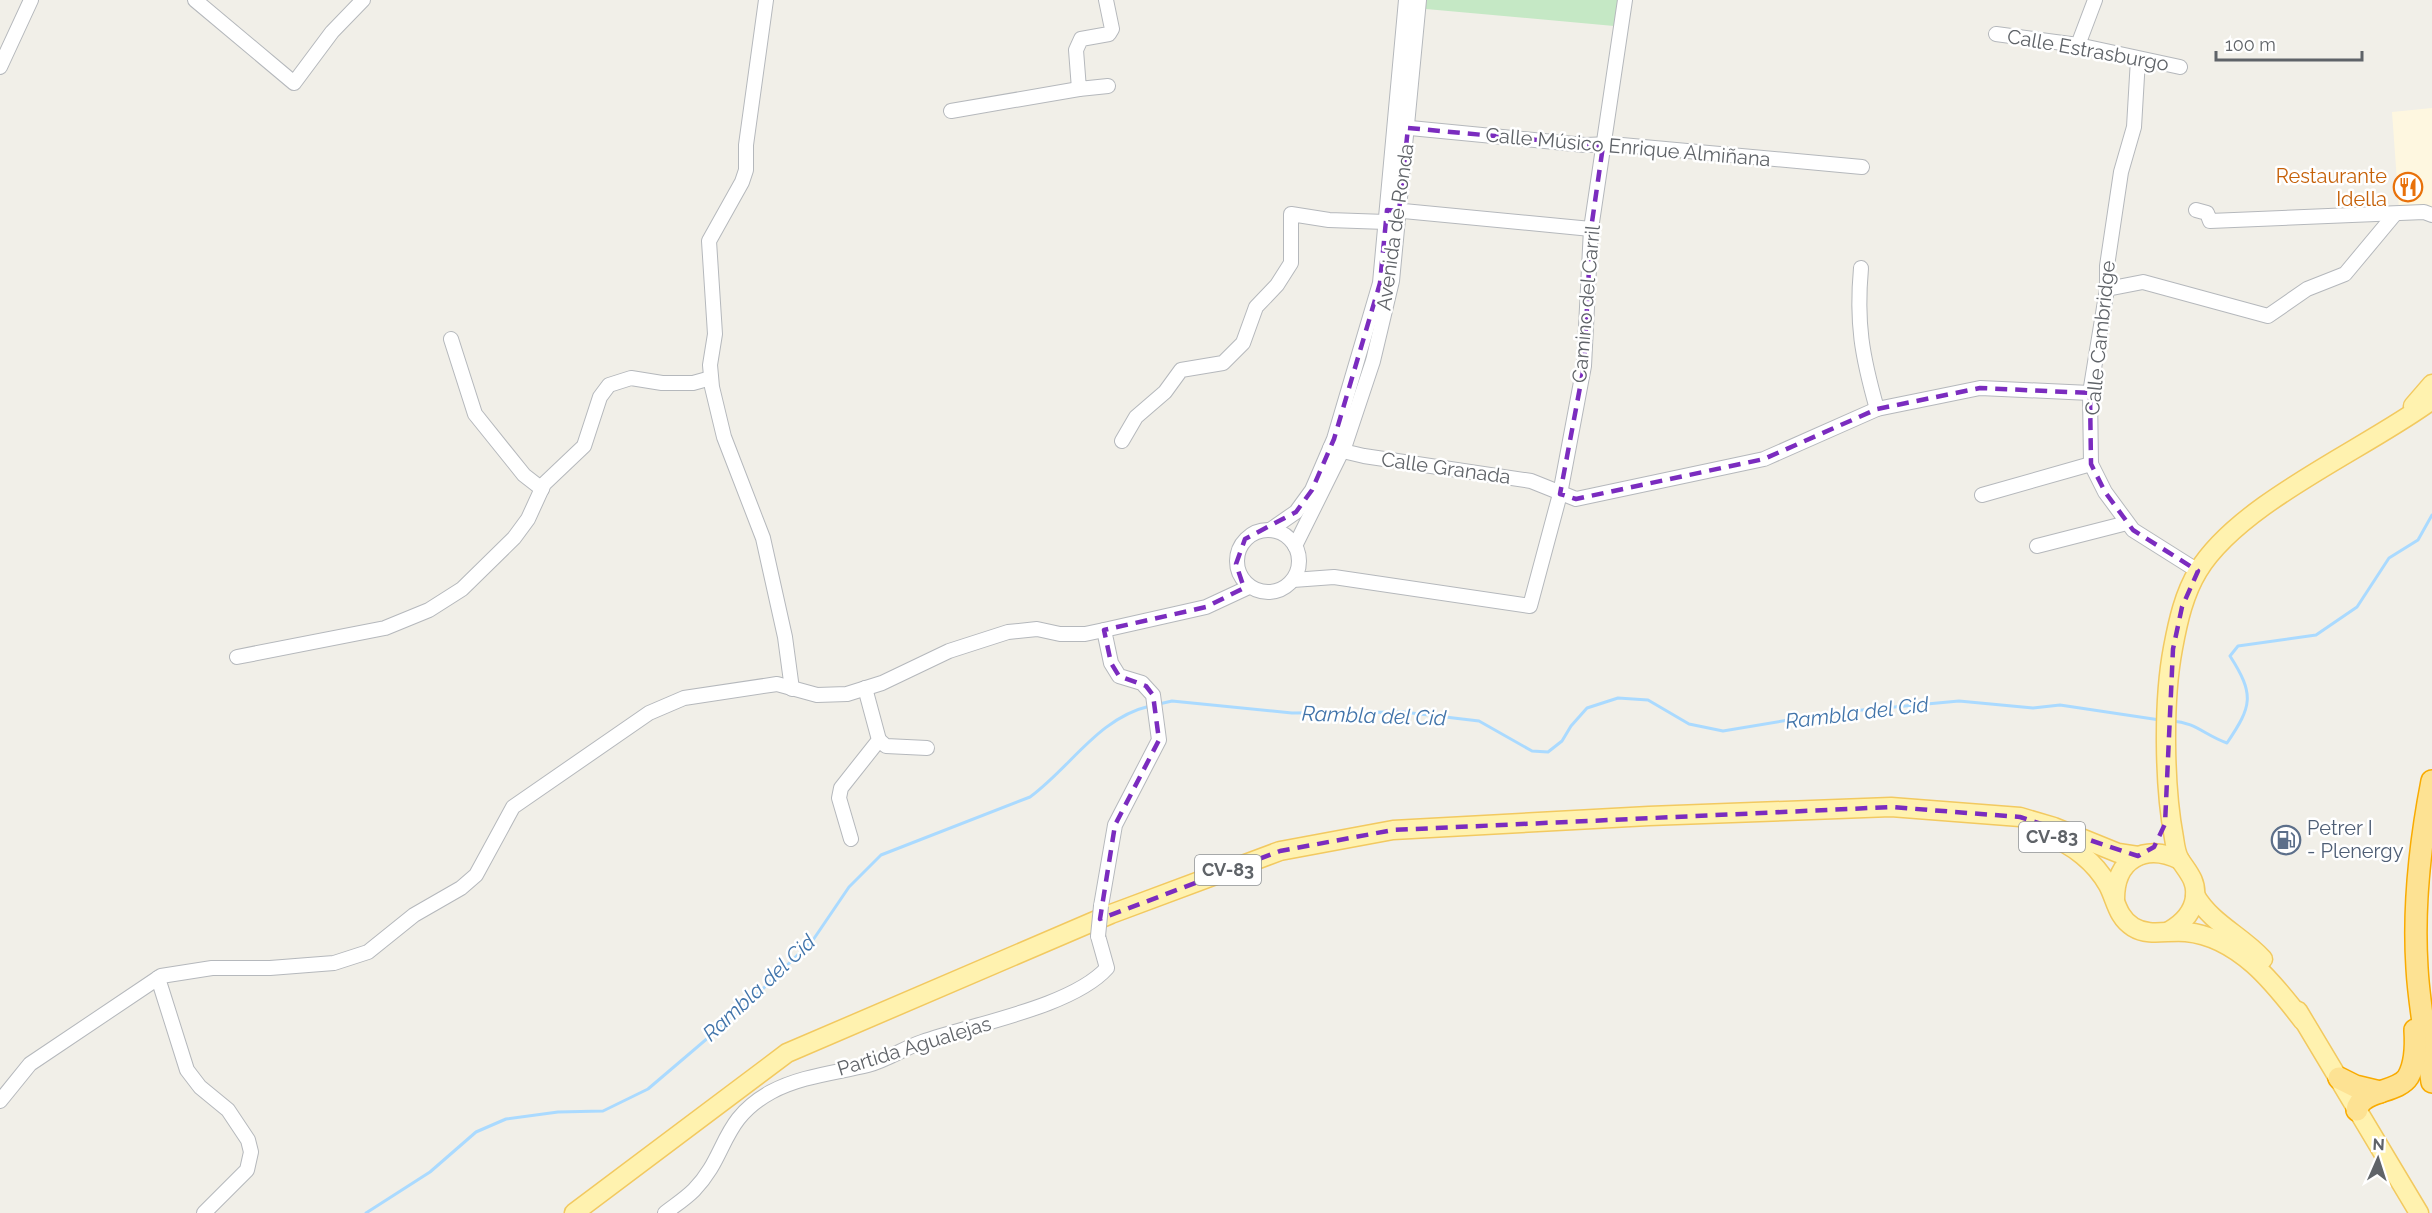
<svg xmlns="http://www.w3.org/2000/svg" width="2432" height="1213" font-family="Raleway,sans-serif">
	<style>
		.commercial { fill: #fef7e0 }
		.green { fill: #c5e8c5 }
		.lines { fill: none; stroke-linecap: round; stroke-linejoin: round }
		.stream { stroke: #aadaff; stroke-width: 3 }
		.minor-casing { stroke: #b5b8bc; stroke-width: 16 }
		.major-casing { stroke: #f2c960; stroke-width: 21 }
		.highway-casing { stroke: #f9ab00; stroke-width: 24 }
		.minor { stroke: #fff; stroke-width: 14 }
		.major { stroke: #fff2af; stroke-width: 18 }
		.highway { stroke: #fde293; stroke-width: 21 }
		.minor-bridge-casing { stroke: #b5b8bc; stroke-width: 16; stroke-linecap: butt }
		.minor-bridge { stroke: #fff; stroke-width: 14 }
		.marked { fill: none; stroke: #7b2cbf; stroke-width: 4.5; stroke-dasharray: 12 8; stroke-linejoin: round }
		.labels { text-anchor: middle; stroke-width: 5; stroke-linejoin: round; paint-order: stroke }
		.shield { fill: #fff; stroke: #8f9295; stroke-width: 1.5 }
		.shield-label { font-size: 18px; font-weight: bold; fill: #5f6368 }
		.street-label { font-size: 20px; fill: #5f6368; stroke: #fff }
		.food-label { font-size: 20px; fill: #c56008; stroke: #fff; text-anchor: end }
		.service-label { font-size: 20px; fill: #4e5e75; stroke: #fff; text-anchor: start }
		.water-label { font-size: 21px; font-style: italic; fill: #4174aa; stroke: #fff }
	</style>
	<rect width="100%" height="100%" fill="#f1efe8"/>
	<path class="commercial" d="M 2432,108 L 2432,211 L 2399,209 L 2392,112 Z"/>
	<path class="green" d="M 1426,0 L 1618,0 L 1614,26 L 1426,9 Z"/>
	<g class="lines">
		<g class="stream">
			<path d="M 1159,704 L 1172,701 L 1292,713 L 1403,712 L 1479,721 L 1532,751 L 1548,752 L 1562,741 L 1571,726 L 1587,708 L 1618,698 L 1648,700 L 1689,724 L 1723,731 L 1830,713 L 1959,701 L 2033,708 L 2060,705 L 2160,720"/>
			<path d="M 2172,721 C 2195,722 2206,736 2227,743 C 2252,706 2255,695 2230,656 L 2238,646 L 2316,635 L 2357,607 L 2389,558 L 2418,540 L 2432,515"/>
			<path d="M 366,1213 L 430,1172 L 476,1132 L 506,1119 L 558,1112 L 603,1111 L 648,1089 L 743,1008 L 813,940 L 849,887 L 881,855 L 1030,797 C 1071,767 1098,718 1150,706"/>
		</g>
		<g class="minor-casing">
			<g id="minor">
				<path d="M 195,0 L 294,83 L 332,32 L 363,0"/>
				<path d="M 766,0 L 746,145 L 746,170 L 742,182 L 709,241 L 715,334 L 710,365 L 712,387 L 724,437 L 763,538 L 785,637 L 792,689"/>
				<path d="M 1106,0 L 1112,29 L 1109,34 L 1081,39 L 1076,50 L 1079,89 L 1108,86"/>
				<path d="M 1996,34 L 2078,45 L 2180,67"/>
				<path d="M 2078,45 L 2095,0"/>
				<path d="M 2138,59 L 2134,127 L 2121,172 L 2107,266 L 2107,289 L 2090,393 L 2091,464 L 2105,492 L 2133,530 L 2198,571"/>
				<path d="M 0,67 L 31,0"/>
				<path d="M 951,111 L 1079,89"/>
				<path d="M 1400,127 L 1585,145 L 1611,144 L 1862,167"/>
				<path d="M 1393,210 L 1591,229"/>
				<path d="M 2196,210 L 2207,213 L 2210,221 L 2424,212 L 2432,215"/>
				<path d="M 1861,268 C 1856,323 1862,356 1877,409"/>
				<path d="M 2107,289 L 2143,282 L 2268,316 L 2307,289 L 2345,274 L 2395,214"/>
				<path d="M 451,339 L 475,414 L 524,475 L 542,489"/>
				<path d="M 1122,441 L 1136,417 L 1165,392 L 1181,370 L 1223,363 L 1243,343 L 1256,307 L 1277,285 L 1291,263 L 1291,214 L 1329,220 L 1386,222"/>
				<path d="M 1330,448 L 1364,456 L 1531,481 L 1576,499 L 1764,459 L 1877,409 L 1936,397 L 1980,388 L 2090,393"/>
				<path d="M 1982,495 L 2091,464"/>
				<circle cx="1268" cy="561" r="31"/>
				<path d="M 1270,530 L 1296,512 L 1312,490 L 1334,439 L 1380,283 L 1406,0"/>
				<path d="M 1295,546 L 1345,445 L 1373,361 L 1392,281 L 1419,0"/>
				<path d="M 2037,546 L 2127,523"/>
				<path d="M 1293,580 L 1334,577 L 1530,606 L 1560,494 L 1584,366 L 1591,229 L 1625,0"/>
				<path d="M 237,657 L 385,628 L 429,610 L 462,589 L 514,538 L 528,519 L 544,484 L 584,446 L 600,397 L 609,385 L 631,378 L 662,383 L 693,383 L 711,378"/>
				<path d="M 879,740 L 886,746 L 927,748"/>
				<path d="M 851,839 L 839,798 L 841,788 L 879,740 L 865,688"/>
				<path d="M 1101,906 L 1115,825 L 1159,740 L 1153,695 L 1142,683 L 1119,676 L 1111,663 L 1104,630 L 1206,607 L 1249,587"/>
				<path d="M 158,978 L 187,1070 L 200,1087 L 228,1110 L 248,1140 L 251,1152 L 247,1170 L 204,1213"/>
				<path d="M 0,1101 L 30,1064 L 161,976 L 212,968 L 270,968 L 334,963 L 368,952 L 414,915 L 461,888 L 476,875 L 513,807 L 649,713 L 684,698 L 777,684 L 817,695 L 847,694 L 882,683 L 949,651 L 1008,632 L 1037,629 L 1060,634 L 1085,634 L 1104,630"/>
				<path d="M 665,1213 C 674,1206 685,1199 694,1190 C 728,1155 720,1120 771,1092 C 801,1076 835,1073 868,1065 C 887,1060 904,1048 922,1042 C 973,1024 1072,1007 1107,968 L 1098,936"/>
			</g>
		</g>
		<g class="major-casing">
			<g id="major">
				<path d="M 2413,406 L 2432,384"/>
				<path d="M 2049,836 C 2073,845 2095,862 2108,885 C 2116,900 2117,917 2133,927 C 2149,937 2168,930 2186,932 C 2238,937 2274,983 2303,1021"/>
				<path d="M 2195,895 C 2212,924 2241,935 2263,959"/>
				<path d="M 2115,899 C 2115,859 2145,843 2180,860"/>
				<path d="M 2169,931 C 2183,923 2193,913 2195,897 C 2197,881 2188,872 2180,860 C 2176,854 2175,845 2174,838 C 2164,785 2163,701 2173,648 C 2178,621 2184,594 2198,571 C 2240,502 2366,449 2432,400"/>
				<path d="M 2298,1011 L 2419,1213"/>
				<path d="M 574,1213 L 787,1053 L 1111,914 L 1280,851 L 1393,830 L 1649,816 L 1891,807 L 2020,817 L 2054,827 L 2118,853 L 2138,856"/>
			</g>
		</g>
		<g class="highway-casing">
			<g id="highway">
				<path d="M 2432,781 C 2420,843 2413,906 2417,968 C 2419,1006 2427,1045 2432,1082"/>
				<path d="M 2339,1078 L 2355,1086 L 2380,1092"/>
				<path d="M 2357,1110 C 2360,1090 2398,1093 2408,1077 C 2416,1063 2416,1045 2415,1030"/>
			</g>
		</g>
		<use href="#minor" class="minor"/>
		<use href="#major" class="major"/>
		<use href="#highway" class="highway"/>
		<g class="minor-bridge-casing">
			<path id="minor-bridge" d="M 1098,936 L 1101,906"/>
		</g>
		<use href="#minor-bridge" class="minor-bridge"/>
	</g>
	<path class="marked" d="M 1408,128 L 1603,146 L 1591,229 L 1584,366 L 1560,494 L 1576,499 L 1764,459 L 1877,409 L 1936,397 L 1980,388 L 2090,393 L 2091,464 L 2105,492 L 2133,530 L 2198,571 L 2182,607 L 2173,649 L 2165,824 L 2154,847 L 2138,856 L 2020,817 L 1891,807 L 1393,830 L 1280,851 L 1100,919 L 1115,825 L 1159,740 L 1153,695 L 1146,686 L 1119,676 L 1111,663 L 1104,630 L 1206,607 L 1244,588 L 1236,564 L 1245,539 L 1296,512 L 1312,490 L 1334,439 L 1380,283 L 1387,210 L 1399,211 Z"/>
	<defs>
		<g id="restaurant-ring" transform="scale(1.5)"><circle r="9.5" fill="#fff" stroke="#e8710a" stroke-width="1.5"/><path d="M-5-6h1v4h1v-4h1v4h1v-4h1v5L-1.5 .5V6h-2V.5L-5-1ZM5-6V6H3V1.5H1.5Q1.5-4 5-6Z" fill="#e8710a"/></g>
		<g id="fuel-ring" transform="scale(1.5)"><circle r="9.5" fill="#fff" stroke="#5c6f8a" stroke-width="1.5"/><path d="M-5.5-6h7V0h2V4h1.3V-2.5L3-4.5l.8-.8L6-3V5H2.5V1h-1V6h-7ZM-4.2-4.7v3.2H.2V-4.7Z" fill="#5c6f8a"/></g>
	</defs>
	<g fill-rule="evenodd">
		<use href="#restaurant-ring" x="2408" y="187"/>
		<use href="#fuel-ring" x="2286" y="840"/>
	</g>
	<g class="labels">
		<g class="shield">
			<rect x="2019" y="822" width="66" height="30" rx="4.5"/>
			<rect x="1195" y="855" width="66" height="30" rx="4.5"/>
		</g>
		<g class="shield-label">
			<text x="2052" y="843">CV-83</text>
			<text x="1228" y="876">CV-83</text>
		</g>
		<g class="street-label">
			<text transform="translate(2088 50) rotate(10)" y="7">Calle Estrasburgo</text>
			<text transform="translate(1628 147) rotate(5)" y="7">Calle Músico Enrique Almiñana</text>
			<text transform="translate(1395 227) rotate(-82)" y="7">Avenida de Ronda</text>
			<text transform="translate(1586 304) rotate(-85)" y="7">Camino del Carril</text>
			<text transform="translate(2100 338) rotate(-84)" y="7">Calle Cambridge</text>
			<text transform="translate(1446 468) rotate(8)" y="7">Calle Granada</text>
			<text transform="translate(914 1046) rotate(-17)" y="7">Partida Agualejas</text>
		</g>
		<g class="food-label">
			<text x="2387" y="183">Restaurante<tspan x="2387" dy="23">Idella</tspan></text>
		</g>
		<g class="service-label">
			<text x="2307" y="835">Petrer I<tspan x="2307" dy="23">- Plenergy</tspan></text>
		</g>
		<g class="water-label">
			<text transform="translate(1857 713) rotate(-7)" y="7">Rambla del Cid</text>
			<text transform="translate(1374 716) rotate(2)" y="7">Rambla del Cid</text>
			<text transform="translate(759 988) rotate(-43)" y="7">Rambla del Cid</text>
		</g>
	</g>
	<g transform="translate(2378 1159) rotate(3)" stroke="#ffffff" stroke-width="4.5" paint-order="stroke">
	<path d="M0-4.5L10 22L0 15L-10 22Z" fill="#5f6368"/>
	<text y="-9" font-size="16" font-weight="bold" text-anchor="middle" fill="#5f6368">N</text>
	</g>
	<path d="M2216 51v9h146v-9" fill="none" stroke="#5f6368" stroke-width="3"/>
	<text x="2225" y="51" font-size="18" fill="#5f6368" stroke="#ffffff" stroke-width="4.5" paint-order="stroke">100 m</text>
</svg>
